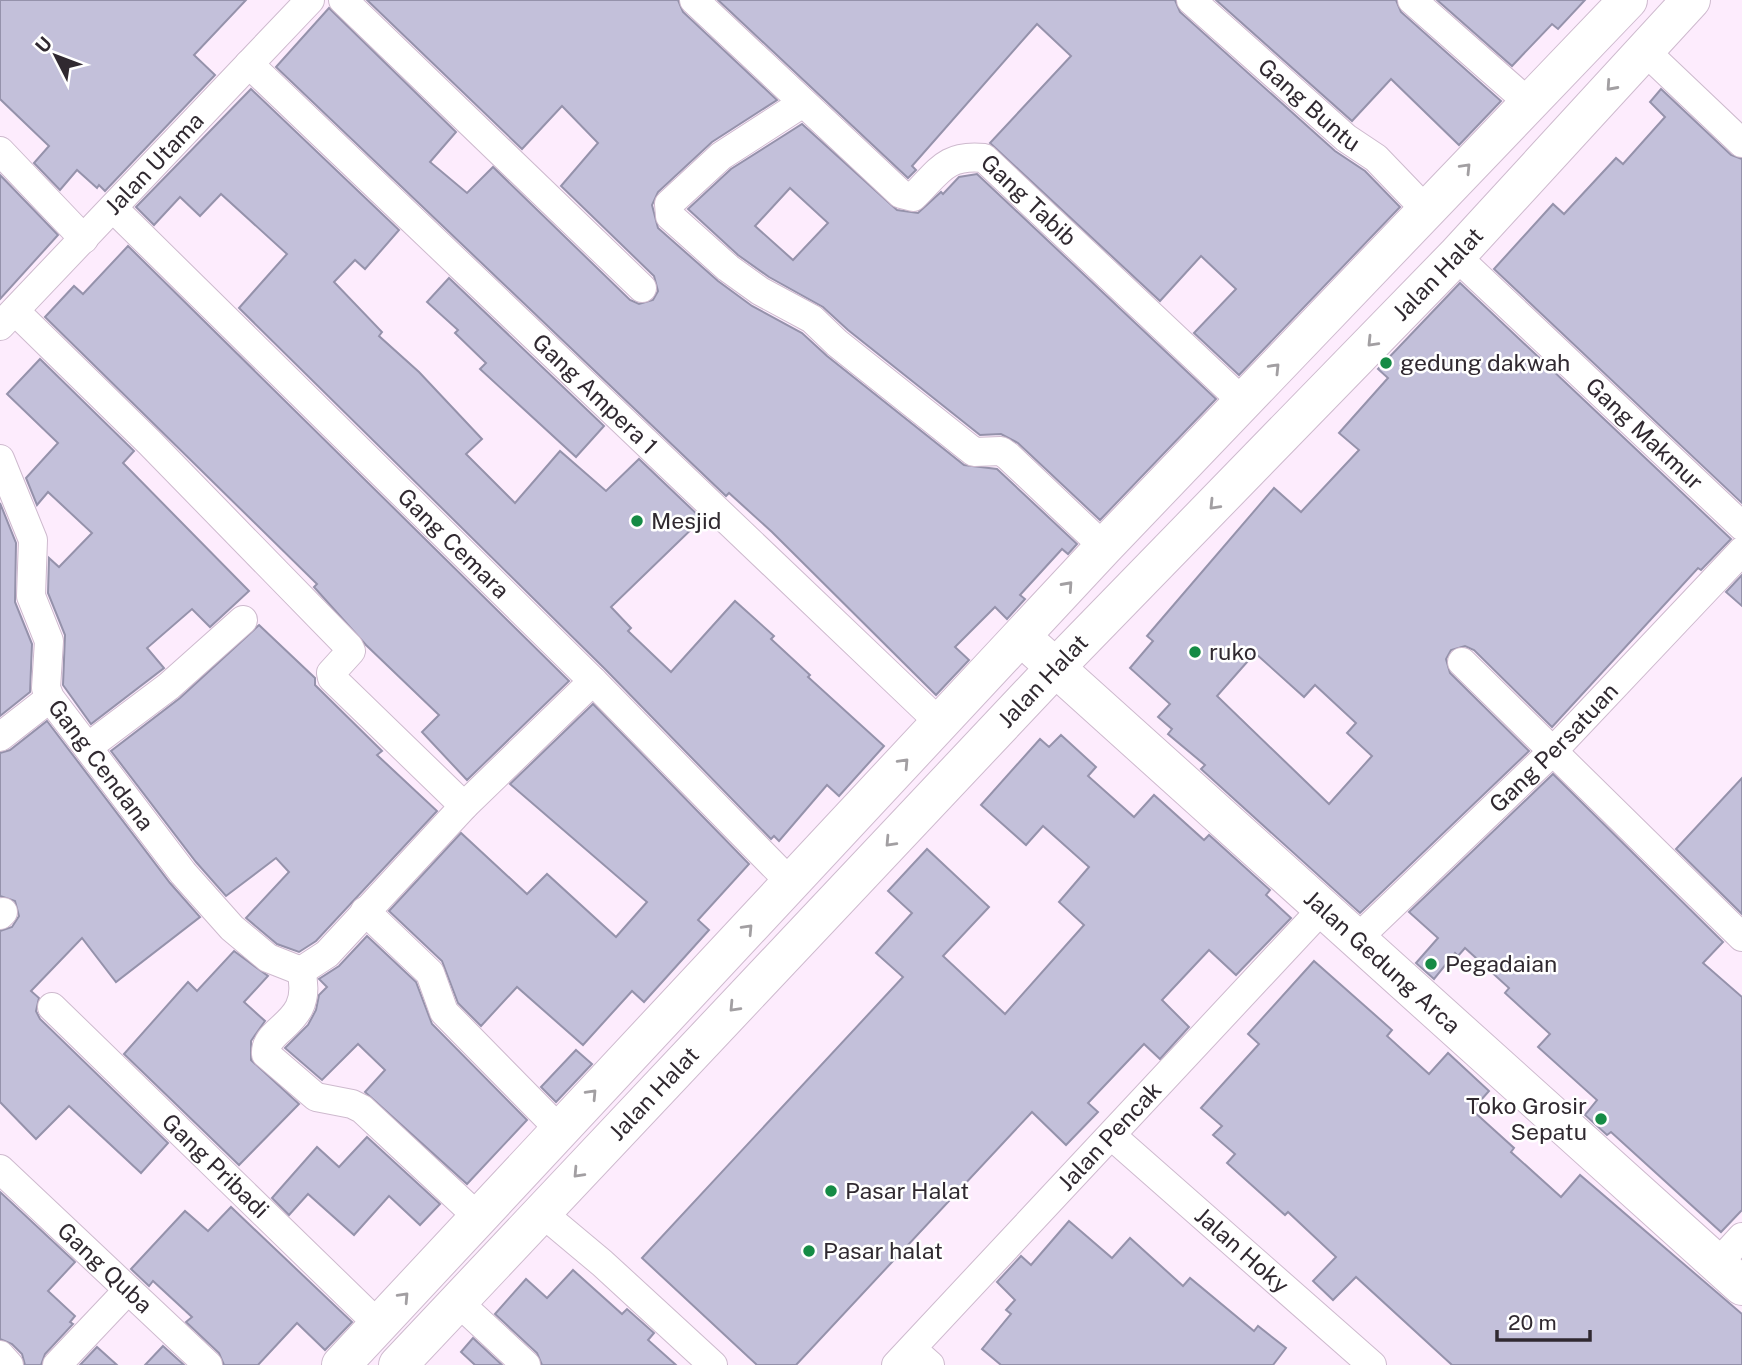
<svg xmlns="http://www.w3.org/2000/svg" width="1742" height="1365" font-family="'Public Sans',sans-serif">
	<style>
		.building { fill: #c3c0da; stroke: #9592ab; stroke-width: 2; fill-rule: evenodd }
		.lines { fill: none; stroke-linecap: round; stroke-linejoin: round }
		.street-casing { stroke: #cebace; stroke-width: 30 }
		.secondary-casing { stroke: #cebace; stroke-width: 40 }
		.street { stroke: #fff; stroke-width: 28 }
		.secondary { stroke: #fff; stroke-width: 38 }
		.oneway { stroke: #a29fa2 }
		.poi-dot { fill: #158b45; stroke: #fff; stroke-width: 2.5 }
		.labels { text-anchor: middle; stroke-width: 5; stroke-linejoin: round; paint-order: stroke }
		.street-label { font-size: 23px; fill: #302930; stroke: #fff }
		.poi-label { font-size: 23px; fill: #302930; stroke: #fff; text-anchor: start }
	</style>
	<rect width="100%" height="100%" fill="#fdecfd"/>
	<g class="building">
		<path d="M 0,0 L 246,0 L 194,55 L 215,75 L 105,191 L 99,185 L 97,188 L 77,170 L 60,190 L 34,163 L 49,146 L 0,99 Z"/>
		<path d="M 367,0 L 678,0 L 683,12 L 777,100 L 712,142 L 658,192 L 652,205 L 658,228 L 718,281 L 752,306 L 802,333 L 827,356 L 964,465 L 997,469 L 1077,544 L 1068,554 L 1062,549 L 1020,595 L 1025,599 L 1007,619 L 995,607 L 955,647 L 969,660 L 936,695 L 772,532 L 729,493 L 726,496 L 276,67 L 329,8 L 456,132 L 430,162 L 467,193 L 493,167 L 630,300 L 639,304 L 653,300 L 658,291 L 654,276 L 561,186 L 598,143 L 562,106 L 522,149 Z"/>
		<path d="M 718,0 L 1175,0 L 1180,12 L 1335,151 L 1365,171 L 1400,207 L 1239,375 L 1194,333 L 1236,289 L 1201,256 L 1160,301 L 990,143 L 1071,56 L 1037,24 L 912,166 L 916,170 L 908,178 Z"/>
		<path d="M 1216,0 L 1396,0 L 1401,12 L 1501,101 L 1459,145 L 1391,79 L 1352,121 Z"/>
		<path d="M 1437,0 L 1585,0 L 1558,29 L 1552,24 L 1512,66 Z"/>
		<path d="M 251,89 L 399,230 L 365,269 L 355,260 L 334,282 L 382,332 L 379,336 L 419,372 L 482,439 L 466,454 L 515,503 L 560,451 L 606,491 L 639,459 L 702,519 L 611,607 L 631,628 L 628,631 L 671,672 L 735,601 L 774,636 L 771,639 L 810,675 L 808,677 L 884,746 L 839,796 L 827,785 L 779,841 L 774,836 L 771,839 L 605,669 L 239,308 L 287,254 L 221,194 L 200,216 L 180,197 L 154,225 L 136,207 Z"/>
		<path d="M 1661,89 L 1731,155 L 1742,159 L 1742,503 L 1494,269 L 1553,204 L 1564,214 L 1616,158 L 1623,164 L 1665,117 L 1650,102 Z"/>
		<path d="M 802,124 L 897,210 L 918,213 L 941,192 L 943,194 L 959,177 L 977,174 L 1216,399 L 1100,520 L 1018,443 L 1001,434 L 980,435 L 848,330 L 823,307 L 769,277 L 738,255 L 688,209 L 731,169 ZM 790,188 L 828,223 L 793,260 L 755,226 Z"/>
		<path d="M 0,175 L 58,235 L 0,299 Z"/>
		<path d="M 128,246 L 569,681 L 467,780 L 422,732 L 439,715 L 366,645 L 314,587 L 317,584 L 45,317 L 74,286 L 83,294 Z"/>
		<path d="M 449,278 L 604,426 L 576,457 L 480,369 L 486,363 L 455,333 L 458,330 L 427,302 Z"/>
		<path d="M 1460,283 L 1731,539 L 1701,570 L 1698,568 L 1552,727 L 1474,650 L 1465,646 L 1451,650 L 1446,659 L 1450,673 L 1529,751 L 1360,913 L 1201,769 L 1205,765 L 1168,734 L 1172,729 L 1158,717 L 1170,704 L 1130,668 L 1153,641 L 1147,636 L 1274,488 L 1301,512 L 1359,450 L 1339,433 L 1388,378 L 1378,369 ZM 1255,653 L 1304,697 L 1315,685 L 1356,723 L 1347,733 L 1372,756 L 1329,804 L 1217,696 Z"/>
		<path d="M 40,359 L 134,451 L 123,463 L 249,591 L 210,627 L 192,609 L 147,648 L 164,668 L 91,724 L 63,685 L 65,635 L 48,593 L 49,558 L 59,567 L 92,533 L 48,492 L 37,505 L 26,478 L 58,443 L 7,394 Z"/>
		<path d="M 0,503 L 16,543 L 15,602 L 32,644 L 30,692 L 0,716 Z"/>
		<path d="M 1742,575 L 1742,606 L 1726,592 Z"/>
		<path d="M 259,625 L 315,678 L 315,685 L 382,751 L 377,755 L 437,811 L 316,941 L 299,952 L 277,944 L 246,918 L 289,872 L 276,858 L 226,896 L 196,862 L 111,751 L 180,698 Z"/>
		<path d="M 593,704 L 749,864 L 698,920 L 709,930 L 644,1002 L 632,991 L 583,1045 L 517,987 L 481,1026 L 458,1003 L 442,961 L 389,911 L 461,833 L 527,894 L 547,874 L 616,937 L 647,902 L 510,784 Z"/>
		<path d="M 47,721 L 170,883 L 200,917 L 116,982 L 82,938 L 31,991 L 39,998 L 36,1011 L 40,1019 L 168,1143 L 141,1173 L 69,1106 L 36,1139 L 0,1102 L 0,931 L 12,927 L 19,916 L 15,901 L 0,896 L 0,753 L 10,750 Z"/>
		<path d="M 1061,735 L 1096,767 L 1088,776 L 1134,817 L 1154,795 L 1204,840 L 1209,835 L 1270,890 L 1266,895 L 1291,918 L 1236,975 L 1209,950 L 1162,1000 L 1189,1027 L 1160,1059 L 1144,1044 L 1088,1103 L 1098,1112 L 1066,1145 L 1032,1112 L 796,1365 L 757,1365 L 642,1258 L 903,977 L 876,953 L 912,913 L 888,891 L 927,849 L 989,907 L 943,956 L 1005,1014 L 1084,925 L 1059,902 L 1089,867 L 1043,826 L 1026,845 L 981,805 L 1040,739 L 1049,747 Z"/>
		<path d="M 1553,774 L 1723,942 L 1703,963 L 1742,997 L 1742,1210 L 1721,1232 L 1611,1132 L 1607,1135 L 1585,1115 L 1597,1100 L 1538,1047 L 1550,1034 L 1505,993 L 1509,988 L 1465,948 L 1458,956 L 1455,953 L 1434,979 L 1416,963 L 1438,938 L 1409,912 Z"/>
		<path d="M 1742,778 L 1742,914 L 1676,849 Z"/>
		<path d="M 367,936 L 416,982 L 432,1024 L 527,1120 L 467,1184 L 365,1092 L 385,1070 L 358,1044 L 322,1080 L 285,1048 L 308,1025 L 316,1010 L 319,995 L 327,987 L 319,979 L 339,966 Z"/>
		<path d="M 234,951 L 268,976 L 244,1002 L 265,1021 L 251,1041 L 251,1060 L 299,1104 L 239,1165 L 124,1054 L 188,982 L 197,991 Z"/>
		<path d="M 1314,961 L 1392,1030 L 1387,1036 L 1429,1074 L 1448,1053 L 1489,1091 L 1472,1110 L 1514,1148 L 1511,1152 L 1561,1197 L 1580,1175 L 1742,1314 L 1742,1365 L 1452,1365 L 1356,1277 L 1333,1300 L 1313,1281 L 1336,1257 L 1288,1212 L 1285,1215 L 1227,1163 L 1235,1154 L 1213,1135 L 1222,1126 L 1201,1108 L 1259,1044 L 1248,1034 Z"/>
		<path d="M 576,1050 L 592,1064 L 556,1102 L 541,1087 Z"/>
		<path d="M 367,1137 L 440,1204 L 420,1225 L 389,1196 L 354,1235 L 308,1194 L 289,1215 L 272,1198 L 317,1147 L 339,1167 Z"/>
		<path d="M 0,1192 L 75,1262 L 48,1291 L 75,1316 L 70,1322 L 73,1324 L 45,1354 L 41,1365 L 25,1365 L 22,1354 L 12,1344 L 0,1339 Z"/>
		<path d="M 231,1207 L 352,1322 L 325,1350 L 297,1323 L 258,1365 L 224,1365 L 219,1353 L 186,1322 L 192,1317 L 153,1281 L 149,1286 L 131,1269 L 185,1211 L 208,1231 Z"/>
		<path d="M 1069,1221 L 1112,1258 L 1130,1238 L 1183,1286 L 1190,1278 L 1254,1331 L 1258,1326 L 1286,1348 L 1273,1365 L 1001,1365 L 982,1349 L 1011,1314 L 1006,1310 L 1015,1300 L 997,1282 L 1021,1256 L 1031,1265 Z"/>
		<path d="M 573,1270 L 622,1314 L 627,1309 L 654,1333 L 648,1340 L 676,1365 L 542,1365 L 537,1353 L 495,1314 L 526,1279 L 547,1298 Z"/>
		<path d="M 473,1338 L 502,1365 L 475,1365 L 461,1352 Z"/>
		<path d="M 163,1346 L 184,1365 L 145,1365 Z"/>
		<path d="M 97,1347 L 117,1365 L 80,1365 Z"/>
	</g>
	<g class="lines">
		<g class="street-casing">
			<g id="street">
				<path d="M 343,0 L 642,288"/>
				<path id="s1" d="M 694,0 L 901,194 L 913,197 C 939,172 945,154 984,158 L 1243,402"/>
				<path id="s2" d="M 1191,0 L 1346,138 L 1376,158 L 1426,210"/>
				<path d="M 1412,0 L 1529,103"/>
				<path d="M 1644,50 L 1742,143"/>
				<path id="s3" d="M 249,64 L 941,724"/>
				<path d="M 803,103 L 721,156 L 669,204 L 670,216 L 728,268 L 760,291 L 812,319 L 837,343 L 974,452 L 1001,451 L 1008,456 L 1104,547"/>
				<path d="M 0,151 L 84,239"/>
				<path id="s4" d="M 113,208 L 593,681 L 791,883"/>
				<path id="s5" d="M 1456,256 L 1742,526"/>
				<path d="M 15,311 L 149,442 L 349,647 L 351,651 L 331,673 L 332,678 L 464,806"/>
				<path id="s6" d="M 0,326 L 310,0"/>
				<path id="s7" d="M 0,459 L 33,540 L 31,596 L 49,641 L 46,688 L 50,698 L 183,873 L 232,928 L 268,958 L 301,971"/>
				<path d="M 1462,662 L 1742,937"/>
				<path d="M 0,737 L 50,698"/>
				<path d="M 88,747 L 169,686 L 243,620"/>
				<path d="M 365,911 L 430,973 L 444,1012 L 559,1129"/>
				<path d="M 0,915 L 3,912"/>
				<path id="s8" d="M 1358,938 L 1553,751 L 1742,551"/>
				<path d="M 301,971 L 327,954 L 464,806 L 593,681"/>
				<path d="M 301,971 C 315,1025 264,1026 266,1054 L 316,1097 L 352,1104 L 362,1109 L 478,1217"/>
				<path id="s9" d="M 52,1007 L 379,1325"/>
				<path id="s10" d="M 1112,1136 L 1372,1365"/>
				<path id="s11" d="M 0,1169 L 208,1365"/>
				<path d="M 541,1212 L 602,1263 L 713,1365"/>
				<path d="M 1717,1264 L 1742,1237"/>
				<path d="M 458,1302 L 526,1365"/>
				<path d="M 912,1349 L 930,1365"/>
				<path d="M 0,1355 L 9,1365"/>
				<path d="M 57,1365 L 128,1290"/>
				<path id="s12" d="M 896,1365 L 1323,908"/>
			</g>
		</g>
		<g class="secondary-casing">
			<g id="secondary">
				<path id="s13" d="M 1036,650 L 1742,1286"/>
				<path d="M 341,1365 L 1104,547 L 1628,0"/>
				<path id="s14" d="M 398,1365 L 1055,668 L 1456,256 L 1691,0"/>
			</g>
		</g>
		<use href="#street" class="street"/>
		<use href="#secondary" class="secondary"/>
	</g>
	<defs><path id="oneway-chevron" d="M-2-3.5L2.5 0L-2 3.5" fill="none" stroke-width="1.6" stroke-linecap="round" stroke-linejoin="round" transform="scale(1.75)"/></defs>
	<g class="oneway">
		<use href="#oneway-chevron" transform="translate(1611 86) rotate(132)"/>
		<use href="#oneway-chevron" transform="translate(1466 168) rotate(-46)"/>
		<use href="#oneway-chevron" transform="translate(1372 342) rotate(134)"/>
		<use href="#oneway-chevron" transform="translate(1275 368) rotate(-46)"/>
		<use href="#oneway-chevron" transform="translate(1214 505) rotate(134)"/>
		<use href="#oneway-chevron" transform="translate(1068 586) rotate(-48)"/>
		<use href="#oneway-chevron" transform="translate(904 763) rotate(-47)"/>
		<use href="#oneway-chevron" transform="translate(890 842) rotate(133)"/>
		<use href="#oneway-chevron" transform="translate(748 929) rotate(-47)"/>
		<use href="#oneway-chevron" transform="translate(734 1007) rotate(133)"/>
		<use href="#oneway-chevron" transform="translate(592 1094) rotate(-47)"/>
		<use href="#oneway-chevron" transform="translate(578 1173) rotate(133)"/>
		<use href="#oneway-chevron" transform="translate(404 1297) rotate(-47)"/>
	</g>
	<g class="poi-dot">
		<circle cx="1386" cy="363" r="7"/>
		<circle cx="637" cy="521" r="7"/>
		<circle cx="1195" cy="652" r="7"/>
		<circle cx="1431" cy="964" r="7"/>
		<circle cx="1601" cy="1119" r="7"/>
		<circle cx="831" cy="1191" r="7"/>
		<circle cx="809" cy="1251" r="7"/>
	</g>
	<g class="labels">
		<g class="street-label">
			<text dy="8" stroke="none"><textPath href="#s2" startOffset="158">Gang Buntu</textPath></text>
			<text dy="8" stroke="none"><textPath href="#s6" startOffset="224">Jalan Utama</textPath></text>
			<text dy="8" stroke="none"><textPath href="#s1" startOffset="443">Gang Tabib</textPath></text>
			<text dy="8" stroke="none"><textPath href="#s14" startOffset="1507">Jalan Halat</textPath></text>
			<text dy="8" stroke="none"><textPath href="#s3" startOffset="478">Gang Ampera 1</textPath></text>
			<text dy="8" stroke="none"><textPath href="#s5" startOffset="259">Gang Makmur</textPath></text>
			<text dy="8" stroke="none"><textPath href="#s4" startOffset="478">Gang Cemara</textPath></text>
			<text dy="8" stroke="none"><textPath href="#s14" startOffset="940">Jalan Halat</textPath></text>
			<text dy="8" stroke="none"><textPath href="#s8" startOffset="273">Gang Persatuan</textPath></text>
			<text dy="8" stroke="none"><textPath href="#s7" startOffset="334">Gang Cendana</textPath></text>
			<text dy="8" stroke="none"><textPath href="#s13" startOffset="466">Jalan Gedung Arca</textPath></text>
			<text dy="8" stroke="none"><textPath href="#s14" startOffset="373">Jalan Halat</textPath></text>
			<text dy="8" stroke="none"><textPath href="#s12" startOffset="313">Jalan Pencak</textPath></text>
			<text dy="8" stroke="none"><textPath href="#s9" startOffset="228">Gang Pribadi</textPath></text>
			<text dy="8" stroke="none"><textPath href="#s10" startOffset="173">Jalan Hoky</textPath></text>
			<text dy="8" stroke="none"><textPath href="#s11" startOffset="144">Gang Quba</textPath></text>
		</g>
		<g class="poi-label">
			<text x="1400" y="371">gedung dakwah</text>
			<text x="651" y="529">Mesjid</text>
			<text x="1209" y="660">ruko</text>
			<text x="1445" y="972">Pegadaian</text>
			<text x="1587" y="1114" text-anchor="end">Toko Grosir<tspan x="1587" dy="26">Sepatu</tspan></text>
			<text x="845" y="1199">Pasar Halat</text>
			<text x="823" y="1259">Pasar halat</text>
		</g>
	</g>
	<g transform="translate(56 56) rotate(312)" stroke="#ffffff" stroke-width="5" paint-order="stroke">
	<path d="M0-5L12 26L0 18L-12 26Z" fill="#302930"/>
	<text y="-10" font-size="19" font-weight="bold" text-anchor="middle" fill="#302930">U</text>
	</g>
	<path d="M1497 1330v10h93v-10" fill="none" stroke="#302930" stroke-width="3.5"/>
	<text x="1508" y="1330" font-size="21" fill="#302930" stroke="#ffffff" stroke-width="5" paint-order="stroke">20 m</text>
</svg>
